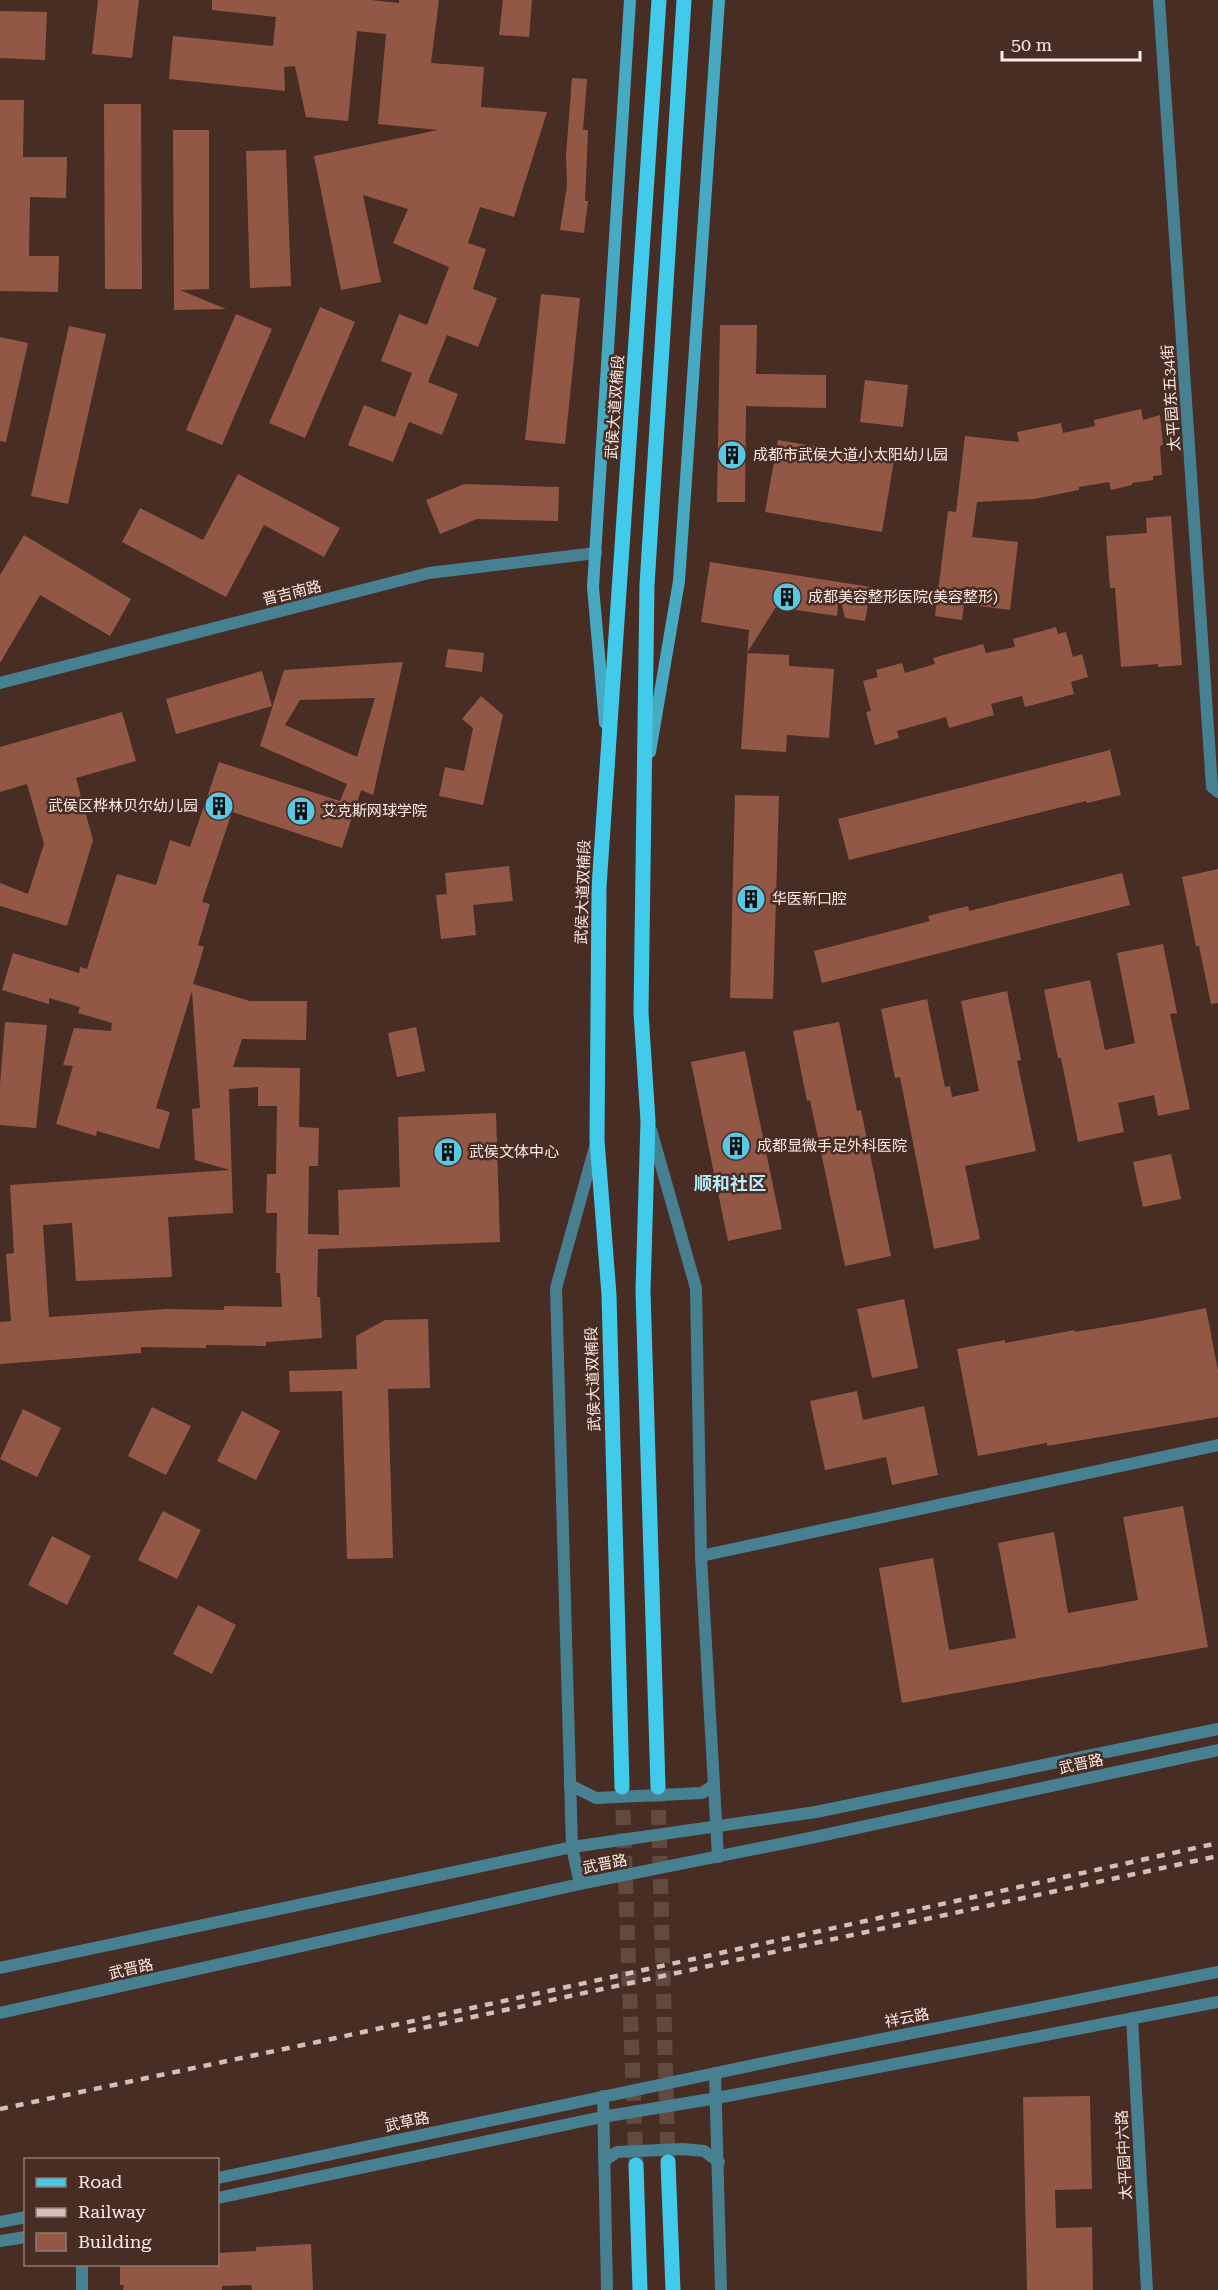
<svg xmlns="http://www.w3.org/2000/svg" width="1218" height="2290" font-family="'Roboto Serif','Noto Sans SC',serif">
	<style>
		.building { fill: #935845; fill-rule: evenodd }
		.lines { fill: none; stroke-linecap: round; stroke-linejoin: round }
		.primary-tunnel { stroke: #634a41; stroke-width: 15; stroke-dasharray: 15 8; stroke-linecap: butt }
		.minor { stroke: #478090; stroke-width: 12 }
		.tertiary { stroke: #478090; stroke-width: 12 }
		.secondary { stroke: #47aac3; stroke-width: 12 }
		.primary { stroke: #42caeb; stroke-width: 15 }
		.rail { stroke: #d3bfb8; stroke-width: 4.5; stroke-dasharray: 8 8; stroke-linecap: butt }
		.labels { text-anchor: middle; stroke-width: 5; stroke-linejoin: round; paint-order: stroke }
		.street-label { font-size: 15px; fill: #fdebe5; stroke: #482d24 }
		.poi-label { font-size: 15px; fill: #fdebe5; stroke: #482d24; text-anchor: start }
		.quarter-label { font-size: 18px; font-weight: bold; fill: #b6edfd; stroke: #482d24 }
	</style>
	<rect width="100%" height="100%" fill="#482d24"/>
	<g class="building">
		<path d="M 98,0 L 139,0 L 132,58 L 92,54 Z"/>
		<path d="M 212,0 L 371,0 L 399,3 L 399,0 L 439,0 L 431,63 L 484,67 L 481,107 L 547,112 L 514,217 L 480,207 L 468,243 L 486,249 L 473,289 L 497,298 L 478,347 L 447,335 L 428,382 L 458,394 L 442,435 L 409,422 L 393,462 L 348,445 L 364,405 L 395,417 L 412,373 L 381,361 L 399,314 L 427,325 L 449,267 L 393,243 L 408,209 L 363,195 L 381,282 L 341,290 L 314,156 L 438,130 L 378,124 L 386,34 L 357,31 L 348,121 L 306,117 L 295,66 L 284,67 L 285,91 L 169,79 L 173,36 L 273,46 L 276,17 L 212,10 Z"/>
		<path d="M 503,0 L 532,0 L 529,37 L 499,35 Z"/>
		<path d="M 0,11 L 47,12 L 45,60 L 0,58 Z"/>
		<path d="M 572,78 L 587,79 L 583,130 L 588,130 L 585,201 L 588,201 L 584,233 L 560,230 L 567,186 L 566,155 Z"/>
		<path d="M 0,100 L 24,100 L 23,157 L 67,157 L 66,198 L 30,197 L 29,256 L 59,256 L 58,292 L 0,291 Z"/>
		<path d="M 104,104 L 141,104 L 142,289 L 105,289 Z"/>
		<path d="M 173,130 L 209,130 L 209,289 L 180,290 L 226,309 L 174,310 Z"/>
		<path d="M 286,150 L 291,286 L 250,288 L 246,151 Z"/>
		<path d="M 541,294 L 580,298 L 565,444 L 525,440 Z"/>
		<path d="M 320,307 L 355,322 L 305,438 L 269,423 Z"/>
		<path d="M 236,314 L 272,329 L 222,445 L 186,430 Z"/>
		<path d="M 720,325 L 757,325 L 756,374 L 826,375 L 826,408 L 746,406 L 745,502 L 717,502 Z"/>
		<path d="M 69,326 L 106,334 L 68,504 L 31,496 Z"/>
		<path d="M 0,337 L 28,343 L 6,442 L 0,441 Z"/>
		<path d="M 865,380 L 908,385 L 903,427 L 860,422 Z"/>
		<path d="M 1141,409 L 1143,420 L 1160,415 L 1163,445 L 1160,446 L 1162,475 L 1153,476 L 1153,480 L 1132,483 L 1132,485 L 1111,490 L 1109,482 L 1079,487 L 1079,490 L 1034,499 L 977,502 L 972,537 L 1018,542 L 1010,610 L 964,604 L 962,620 L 935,616 L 948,511 L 956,512 L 965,436 L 1019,442 L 1017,432 L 1061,423 L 1063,433 L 1095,426 L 1094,420 Z"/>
		<path d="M 778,440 L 894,460 L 882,532 L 765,512 Z"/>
		<path d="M 238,474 L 340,528 L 324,557 L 264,525 L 226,597 L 122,542 L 140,508 L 203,540 Z"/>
		<path d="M 464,484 L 559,487 L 558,521 L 477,519 L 440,534 L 426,500 Z"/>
		<path d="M 1171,516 L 1182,665 L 1158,667 L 1158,664 L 1121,667 L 1115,588 L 1110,588 L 1106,536 L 1147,533 L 1146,518 Z"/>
		<path d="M 24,535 L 131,599 L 110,636 L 40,595 L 0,663 L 0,575 Z"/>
		<path d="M 710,562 L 871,587 L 865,621 L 845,618 L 839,593 L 837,616 L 776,607 L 747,653 L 789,655 L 789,666 L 834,669 L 829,738 L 787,735 L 786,752 L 741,749 L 749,630 L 701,622 Z"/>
		<path d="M 1056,627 L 1058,634 L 1066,632 L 1073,657 L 1082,654 L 1088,677 L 1071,682 L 1074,694 L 1025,707 L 1022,696 L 991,704 L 994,715 L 949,728 L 946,717 L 897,731 L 899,738 L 875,745 L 866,712 L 871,711 L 863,681 L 878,677 L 876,670 L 902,663 L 905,673 L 935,664 L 933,658 L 983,644 L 986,653 L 1015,647 L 1013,639 Z"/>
		<path d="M 448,649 L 484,653 L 482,672 L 445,667 Z"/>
		<path d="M 403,662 L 373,795 L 361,790 L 342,848 L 232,812 L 202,902 L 210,904 L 198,945 L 204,947 L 193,984 L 250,1001 L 307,1001 L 306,1040 L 242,1039 L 233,1067 L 300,1068 L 299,1127 L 319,1128 L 318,1166 L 309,1166 L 308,1234 L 339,1235 L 338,1190 L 400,1187 L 398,1117 L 496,1113 L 500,1242 L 318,1249 L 317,1297 L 320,1297 L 322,1338 L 266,1342 L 266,1346 L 206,1345 L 206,1348 L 141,1347 L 141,1353 L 0,1364 L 0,1322 L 11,1321 L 6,1254 L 14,1253 L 10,1185 L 230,1170 L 195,1160 L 192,1109 L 200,1108 L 192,991 L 156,1108 L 170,1112 L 159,1149 L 97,1131 L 96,1136 L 56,1124 L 73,1066 L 63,1065 L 74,1028 L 111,1031 L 112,1023 L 78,1013 L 80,1007 L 49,998 L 49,1004 L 2,990 L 13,953 L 79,973 L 80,967 L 87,969 L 117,874 L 156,885 L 170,840 L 190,847 L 219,762 L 340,801 L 347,784 L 260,746 L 284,670 ZM 375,698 L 357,757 L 285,725 L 300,700 ZM 258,1087 L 258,1106 L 277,1106 L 276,1174 L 267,1174 L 266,1213 L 277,1213 L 276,1273 L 280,1273 L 282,1307 L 224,1306 L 224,1310 L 167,1309 L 49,1317 L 43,1225 L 72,1223 L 76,1281 L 172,1277 L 168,1217 L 233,1213 L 229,1089 Z"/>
		<path d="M 262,671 L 272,706 L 176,734 L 166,699 Z"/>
		<path d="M 481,696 L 503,715 L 483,805 L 439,796 L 445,767 L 464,771 L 473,728 L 462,719 Z"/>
		<path d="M 122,712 L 136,761 L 76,778 L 93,840 L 67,926 L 0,906 L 0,883 L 28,894 L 44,844 L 27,784 L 0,792 L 0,747 Z"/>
		<path d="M 1110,750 L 1121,795 L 1087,803 L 1086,801 L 849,860 L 838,819 Z"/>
		<path d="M 735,795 L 779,796 L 773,999 L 730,998 Z"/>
		<path d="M 509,866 L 513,901 L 473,905 L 476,935 L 441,939 L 436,895 L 447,894 L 445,873 Z"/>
		<path d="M 1218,869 L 1218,1003 L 1211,1004 L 1199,946 L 1196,946 L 1182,877 Z"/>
		<path d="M 1122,873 L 1130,905 L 822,983 L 814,951 L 930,921 L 928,916 L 968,906 L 969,911 Z"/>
		<path d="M 1163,944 L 1177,1013 L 1170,1014 L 1190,1109 L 1158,1116 L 1154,1095 L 1118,1103 L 1124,1132 L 1078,1142 L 1061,1058 L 1058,1058 L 1044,990 L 1090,980 L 1105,1050 L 1135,1043 L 1117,953 Z"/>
		<path d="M 1007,991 L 1021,1060 L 1017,1061 L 1036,1151 L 965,1166 L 980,1239 L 934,1249 L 900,1077 L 895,1078 L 881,1009 L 927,999 L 945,1087 L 950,1086 L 952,1097 L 979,1091 L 961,1001 Z"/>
		<path d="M 5,1022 L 47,1025 L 36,1128 L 0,1125 L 0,1085 Z"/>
		<path d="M 839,1022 L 857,1111 L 861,1110 L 891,1256 L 845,1266 L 810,1100 L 807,1101 L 793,1031 Z"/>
		<path d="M 416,1027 L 425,1071 L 397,1077 L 388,1033 Z"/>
		<path d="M 745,1051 L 782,1229 L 728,1241 L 691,1062 Z"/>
		<path d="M 1171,1154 L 1181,1199 L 1143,1207 L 1133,1162 Z"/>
		<path d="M 904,1299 L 918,1368 L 872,1378 L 857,1309 Z"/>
		<path d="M 1206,1308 L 1218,1371 L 1218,1417 L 1047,1446 L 1047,1443 L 978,1456 L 957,1349 L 1005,1340 L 1005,1343 L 1075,1330 L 1075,1332 L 1141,1321 Z"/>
		<path d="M 428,1319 L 430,1388 L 388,1389 L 393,1558 L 347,1559 L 342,1391 L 290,1392 L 289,1371 L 357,1369 L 356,1336 L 385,1320 Z"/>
		<path d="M 857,1391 L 863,1420 L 924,1406 L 938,1475 L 892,1485 L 886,1457 L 825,1470 L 810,1401 Z"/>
		<path d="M 152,1407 L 191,1426 L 166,1475 L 128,1456 Z"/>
		<path d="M 23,1409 L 61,1428 L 37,1477 L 0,1459 Z"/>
		<path d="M 242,1411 L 280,1431 L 256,1480 L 217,1461 Z"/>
		<path d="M 1183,1506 L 1208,1647 L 902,1703 L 879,1568 L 933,1558 L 949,1650 L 1016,1638 L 998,1543 L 1054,1532 L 1068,1613 L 1138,1600 L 1123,1517 Z"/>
		<path d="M 163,1511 L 201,1530 L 177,1579 L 138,1560 Z"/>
		<path d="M 52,1536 L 91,1556 L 67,1605 L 28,1585 Z"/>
		<path d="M 198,1605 L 236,1625 L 212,1674 L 173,1654 Z"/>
		<path d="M 1090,2096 L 1092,2189 L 1055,2190 L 1056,2228 L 1092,2227 L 1093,2290 L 1027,2290 L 1023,2097 Z"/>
		<path d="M 311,2244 L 313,2290 L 252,2290 L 251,2285 L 222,2286 L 222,2290 L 123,2290 L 124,2285 L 120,2285 L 120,2265 L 218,2265 L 218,2253 L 256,2251 L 256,2247 Z"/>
	</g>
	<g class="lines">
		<g class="primary-tunnel">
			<path d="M 622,1787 L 636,2165"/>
			<path d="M 658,1787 L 668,2162"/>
		</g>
		<g class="minor">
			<path d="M 1159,0 L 1212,787 L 1218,792"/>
			<path d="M 701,1556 L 1218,1445"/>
			<path d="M 1132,2018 L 1147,2290"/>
			<path d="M 82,2264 L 82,2290"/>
		</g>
		<g class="tertiary">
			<path d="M 0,683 L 429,573 L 596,553"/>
			<path d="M 651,1130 L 696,1288 L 701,1556 L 718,1857"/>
			<path d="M 570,1785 L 596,1798 L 702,1793 L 714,1785"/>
			<path d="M 580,1884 L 572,1847 L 556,1288 L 595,1147"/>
			<path d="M 0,1968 L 572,1847 L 816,1812 L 1218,1729"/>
			<path d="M 0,2013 L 580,1884 L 815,1837 L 1218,1750"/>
			<path d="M 715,2073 L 721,2290"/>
			<path d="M 603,2096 L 607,2290"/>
			<path d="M 604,2161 L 617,2152 L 683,2149 L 704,2151 L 719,2162"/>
			<path d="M 218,2178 L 797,2056 L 1218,1972"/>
			<path d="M 218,2198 L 602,2117 L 717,2098 L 1218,2002"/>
			<path d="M 0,2222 L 26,2217"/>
			<path d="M 0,2241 L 26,2237"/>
		</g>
		<g class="secondary">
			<path d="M 605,723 L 593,587 L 630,0"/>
			<path d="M 650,752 L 679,581 L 719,0"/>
		</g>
		<g class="primary">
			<path d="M 622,1787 L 609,1295 L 597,1140 L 599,887 L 659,0"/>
			<path d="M 658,1787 L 643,1291 L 648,1121 L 641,1012 L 647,585 L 684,0"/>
			<path d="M 668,2162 L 673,2290"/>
			<path d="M 636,2165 L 640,2290"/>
		</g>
		<g class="rail">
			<path d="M 408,2031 L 1218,1856"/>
			<path d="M 0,2109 L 336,2038 L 1218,1843"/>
		</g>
	</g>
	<defs>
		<g id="building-disc" transform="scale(1.5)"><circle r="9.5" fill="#59c8e5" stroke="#482d24"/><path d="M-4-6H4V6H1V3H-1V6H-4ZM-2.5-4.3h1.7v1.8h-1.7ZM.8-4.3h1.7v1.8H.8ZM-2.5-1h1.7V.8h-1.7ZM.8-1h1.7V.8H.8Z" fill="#111"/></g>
	</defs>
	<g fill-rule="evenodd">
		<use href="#building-disc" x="732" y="455"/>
		<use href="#building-disc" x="787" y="597"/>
		<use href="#building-disc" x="219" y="806"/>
		<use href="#building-disc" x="301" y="811"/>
		<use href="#building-disc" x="751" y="899"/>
		<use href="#building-disc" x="736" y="1146"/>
		<use href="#building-disc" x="448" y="1152"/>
	</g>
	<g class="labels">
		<g class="street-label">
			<text transform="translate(1171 398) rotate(-94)" y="5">太平园东五34街</text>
			<text transform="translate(615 407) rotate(-86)" y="5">武侯大道双楠段</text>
			<text transform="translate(292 593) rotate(-14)" y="5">晋吉南路</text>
			<text transform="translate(583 892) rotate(-88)" y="5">武侯大道双楠段</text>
			<text transform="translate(593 1379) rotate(-92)" y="5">武侯大道双楠段</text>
			<text transform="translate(1081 1764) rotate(-12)" y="5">武晋路</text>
			<text transform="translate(605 1864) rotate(-11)" y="5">武晋路</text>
			<text transform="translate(131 1969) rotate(-13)" y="5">武晋路</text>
			<text transform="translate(907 2018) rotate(-11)" y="5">祥云路</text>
			<text transform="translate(407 2122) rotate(-12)" y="5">武草路</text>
			<text transform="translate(1124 2155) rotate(-93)" y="5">太平园中六路</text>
		</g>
		<g class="poi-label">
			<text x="753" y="460">成都市武侯大道小太阳幼儿园</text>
			<text x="808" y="602">成都美容整形医院(美容整形)</text>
			<text x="198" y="811" text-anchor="end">武侯区桦林贝尔幼儿园</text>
			<text x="322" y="816">艾克斯网球学院</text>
			<text x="772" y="904">华医新口腔</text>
			<text x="757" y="1151">成都显微手足外科医院</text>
			<text x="469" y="1157">武侯文体中心</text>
		</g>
		<g class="quarter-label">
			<text x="730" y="1190">顺和社区</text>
		</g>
	</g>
	<rect x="24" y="2158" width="195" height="108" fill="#482d24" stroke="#907971" stroke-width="1.5"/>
	<rect x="36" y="2178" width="30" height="9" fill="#42caeb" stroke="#907971" stroke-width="1.5"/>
	<text x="78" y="2188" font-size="18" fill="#fdebe5">Road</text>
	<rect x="36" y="2208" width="30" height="9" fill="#d3bfb8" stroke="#907971" stroke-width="1.5"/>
	<text x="78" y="2218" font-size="18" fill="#fdebe5">Railway</text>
	<rect x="36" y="2233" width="30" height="18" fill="#935845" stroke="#907971" stroke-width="1.5"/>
	<text x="78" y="2248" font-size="18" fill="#fdebe5">Building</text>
	<path d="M1002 51v9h138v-9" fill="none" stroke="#fdebe5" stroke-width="3"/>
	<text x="1011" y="51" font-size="18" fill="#fdebe5" stroke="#482d24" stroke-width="4.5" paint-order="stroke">50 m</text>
</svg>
